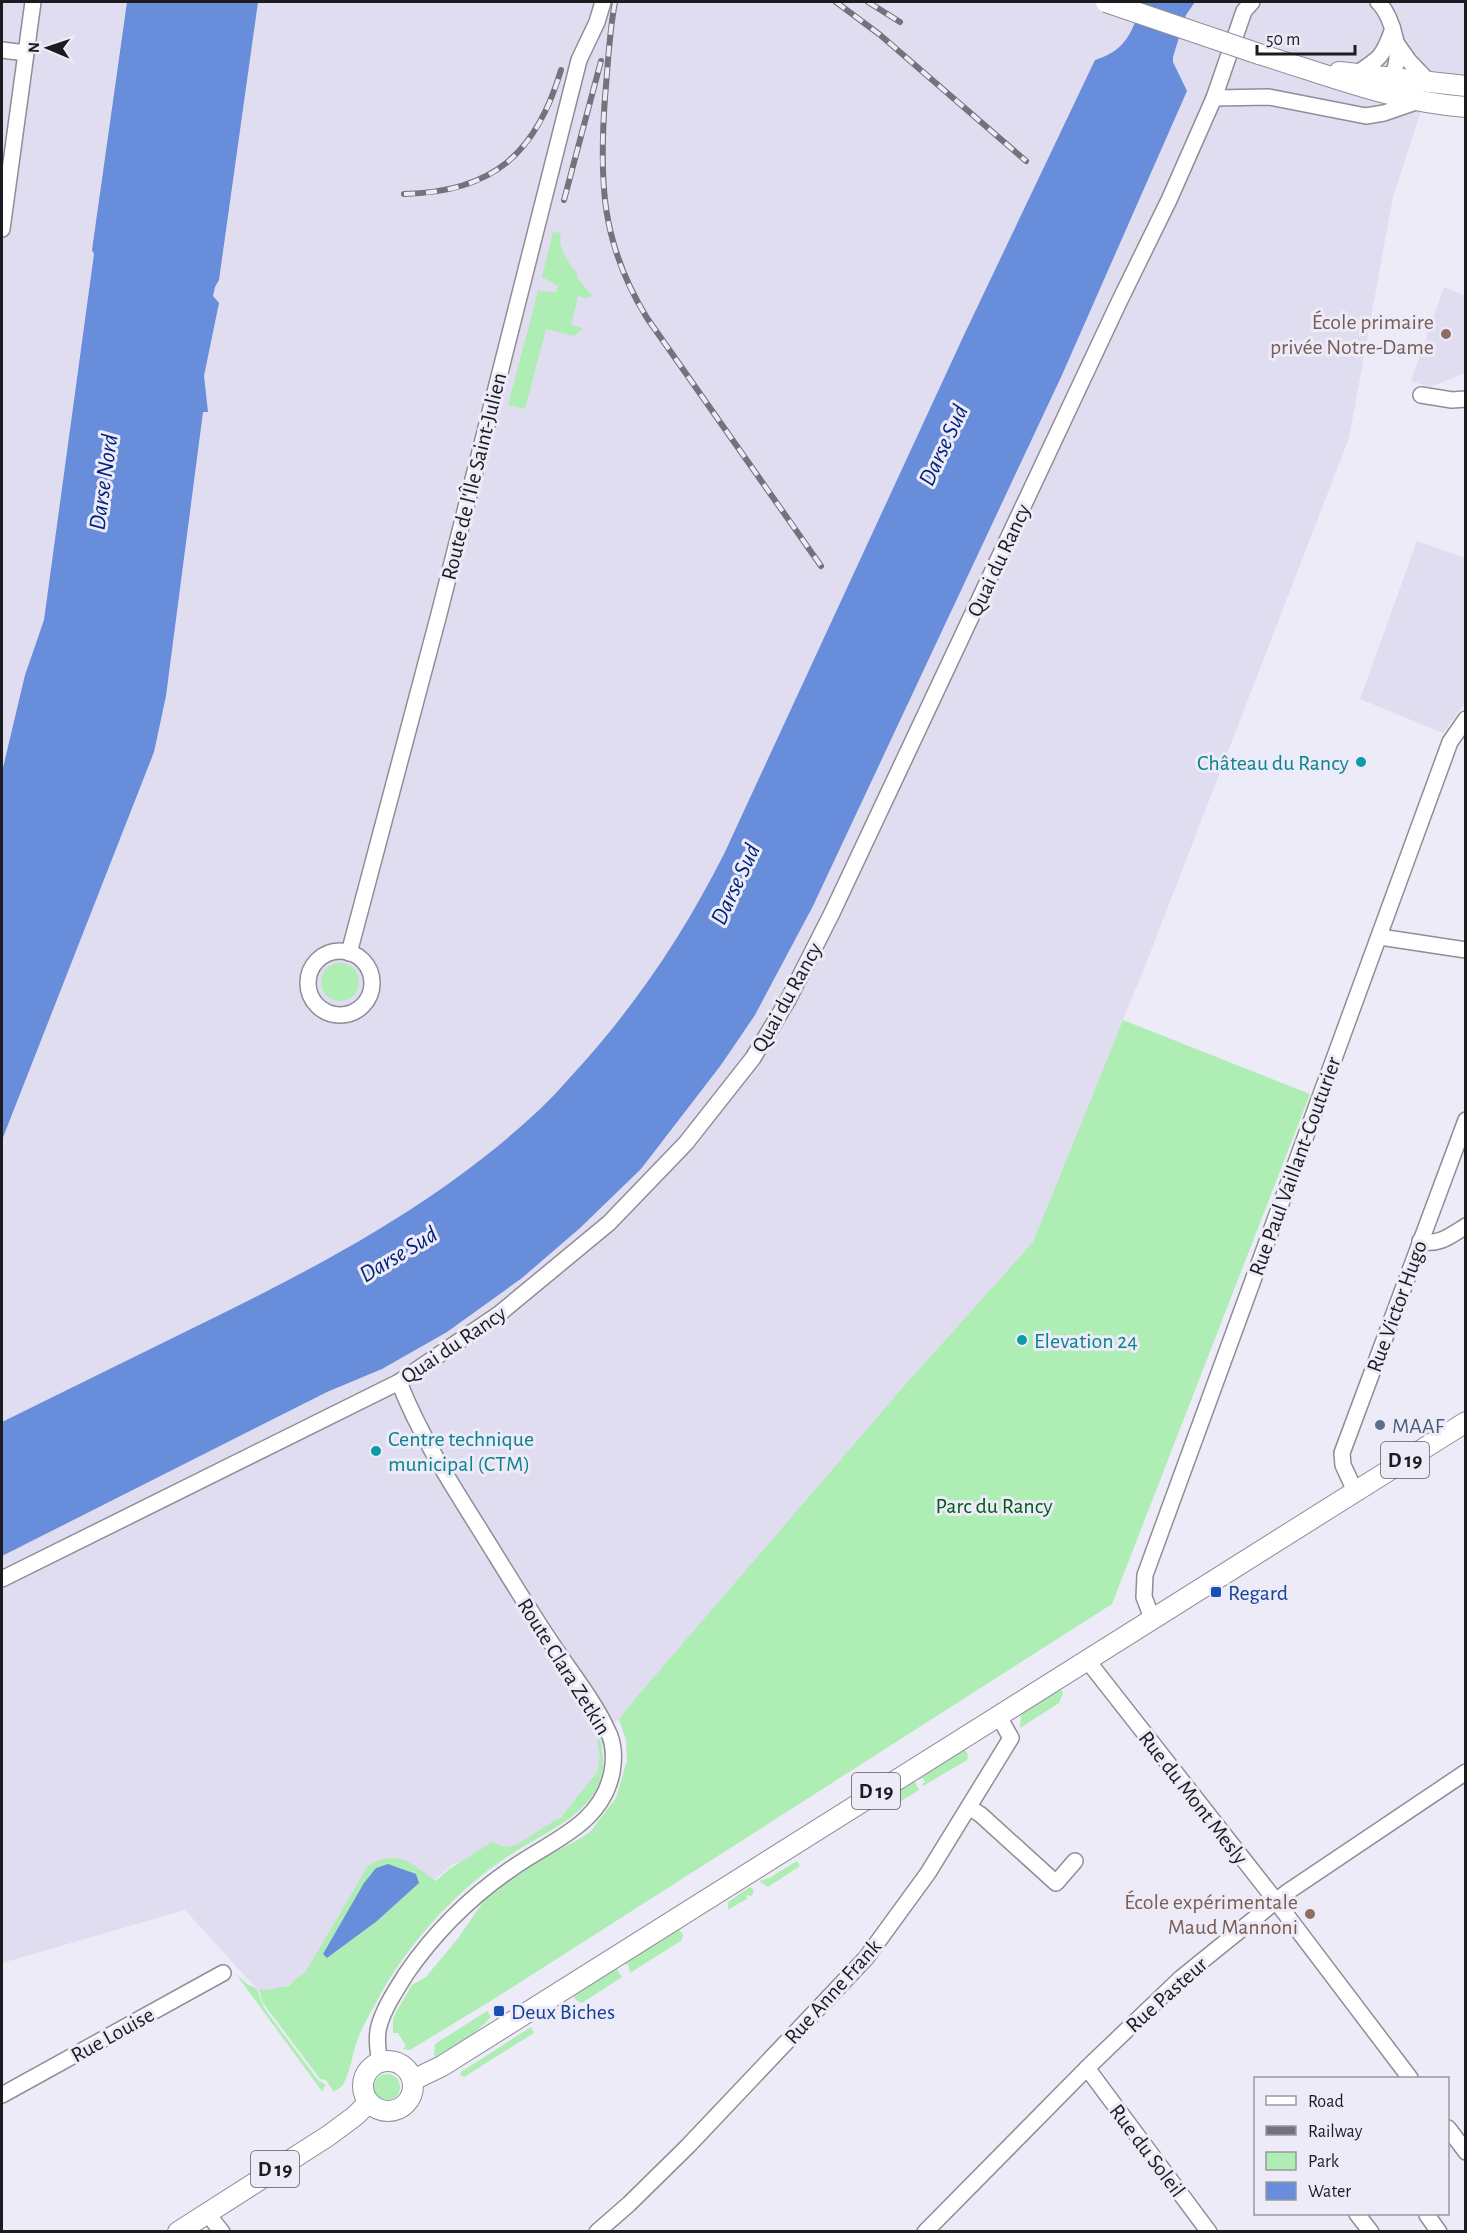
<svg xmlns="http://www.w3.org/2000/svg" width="1467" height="2233" font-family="'Alegreya Sans',sans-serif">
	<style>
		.built { fill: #e1ddf0 }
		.green { fill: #aeedb3; fill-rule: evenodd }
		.water { fill: #678ddb }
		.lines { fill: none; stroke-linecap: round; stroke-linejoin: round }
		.minor-casing { stroke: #8f8d98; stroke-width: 18 }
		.major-casing { stroke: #8f8d98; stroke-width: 22 }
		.minor { stroke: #fff; stroke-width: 15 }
		.major { stroke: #fff; stroke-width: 20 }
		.rail-casing { stroke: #74727a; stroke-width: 6 }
		.rail { stroke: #edebf7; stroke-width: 4; stroke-dasharray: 11; stroke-linecap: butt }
		.major-bridge-casing { stroke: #8f8d98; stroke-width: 22; stroke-linecap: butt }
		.major-bridge { stroke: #fff; stroke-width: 20 }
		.education-dot { fill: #8d6e63; stroke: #edebf7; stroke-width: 2 }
		.culture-dot { fill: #0f9aa8; stroke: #edebf7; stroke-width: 2 }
		.service-dot { fill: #5c6f8a; stroke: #edebf7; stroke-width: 2 }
		.transit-dot { fill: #1a4fb4; stroke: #edebf7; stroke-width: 2 }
		.labels { text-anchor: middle; stroke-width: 6; stroke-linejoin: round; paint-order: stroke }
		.shield { fill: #edebf7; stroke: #5b5960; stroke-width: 1.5 }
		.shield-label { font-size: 21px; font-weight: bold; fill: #1c1b1f }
		.education-label { font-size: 22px; fill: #785e54; stroke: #edebf7; text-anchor: end }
		.street-label { font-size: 22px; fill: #1c1b1f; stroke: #edebf7 }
		.culture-label { font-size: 22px; fill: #0d838f; stroke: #edebf7; text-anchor: start }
		.service-label { font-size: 22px; fill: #4e5e75; stroke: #edebf7; text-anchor: start }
		.park-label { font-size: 22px; fill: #005b1b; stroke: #edebf7 }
		.transit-label { font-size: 22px; fill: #164399; stroke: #edebf7; text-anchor: start }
		.water-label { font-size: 24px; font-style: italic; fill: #02227c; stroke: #edebf7 }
	</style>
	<rect width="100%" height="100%" fill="#edebf7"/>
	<g class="built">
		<path d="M 2,2 L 1465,2 L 1465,109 L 1422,108 L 1393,197 L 1349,438 L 1149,956 L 1033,1242 L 904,1386 L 619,1720 L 604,1726 L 599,1785 L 522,1847 L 453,1864 L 379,1927 L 266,1999 L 185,1910 L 2,1963 Z"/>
		<path d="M 1444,287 L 1465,296 L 1465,373 L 1430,387 L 1411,381 Z"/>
		<path d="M 1417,541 L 1465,558 L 1465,703 L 1443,733 L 1360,699 Z"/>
	</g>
	<g class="green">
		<path d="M 553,232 L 561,233 C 557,249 569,263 578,275 L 577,278 L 592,296 L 587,298 L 578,296 L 571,325 L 583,328 L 574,336 L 546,329 L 525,409 L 508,405 L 538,291 L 556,292 L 558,286 L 542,277 Z"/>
		<circle cx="340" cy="982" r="19"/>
		<path d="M 1123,1020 L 1310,1094 L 1112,1604 L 497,1997 L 410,2050 L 403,2049 L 406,2046 L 398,2033 L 393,2033 L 393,2020 L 396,2012 L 412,1985 L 426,1977 L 459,1937 L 483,1902 L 534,1862 L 576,1841 L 590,1832 L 616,1798 L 627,1760 L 626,1740 L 619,1720 L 629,1706 L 904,1386 L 1033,1242 Z"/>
		<path d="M 1060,1688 L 1063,1693 L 1059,1703 L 1020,1728 L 1021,1716 L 1025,1710 Z"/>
		<path d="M 595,1729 C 625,1794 568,1821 521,1848 C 500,1861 477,1878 459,1895 C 428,1924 398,1961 378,1999 C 370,2013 361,2029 356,2044 C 352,2056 350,2072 344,2083 C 342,2087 337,2089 334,2092 L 326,2080 L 320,2079 L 263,2003 L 259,1989 L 267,1990 L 288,1986 L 306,1971 L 368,1866 C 399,1848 411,1864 436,1881 L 448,1870 L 492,1842 L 505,1847 L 516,1845 L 562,1816 L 598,1771 L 600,1757 ZM 416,1874 L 419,1883 L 377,1921 L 327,1958 L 323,1954 L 351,1907 Z"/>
		<path d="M 964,1749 L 968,1754 L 967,1760 L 923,1786 L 922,1784 L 925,1782 L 923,1778 L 919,1779 L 918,1777 Z"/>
		<path d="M 916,1778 L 915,1782 L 919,1790 L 901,1801 L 893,1799 L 893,1794 L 896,1790 L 901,1790 Z"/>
		<path d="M 797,1861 L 800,1866 L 768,1887 L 759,1881 L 769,1878 Z"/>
		<path d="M 750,1887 L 754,1890 L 752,1896 L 747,1895 L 747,1899 L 740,1903 L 739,1902 L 738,1904 L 728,1910 L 728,1902 Z"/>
		<path d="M 678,1928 L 683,1935 L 682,1940 L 630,1973 L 628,1964 L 625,1965 L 624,1962 Z"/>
		<path d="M 616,1968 L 622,1977 L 582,2003 L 576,2000 L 573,1996 L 577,1992 Z"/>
		<path d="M 236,1974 L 247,1984 L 257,1989 L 264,2008 L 318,2080 L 326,2085 L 323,2088 L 324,2090 L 322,2091 L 318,2086 Z"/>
		<path d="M 487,2011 L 491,2017 C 476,2033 456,2049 436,2057 L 434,2055 L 435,2044 Z"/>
		<path d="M 531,2027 L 534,2033 L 464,2077 L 460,2075 L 461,2072 Z"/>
		<circle cx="387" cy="2087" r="13"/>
	</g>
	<g class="water">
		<path d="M 127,2 L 258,2 L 219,280 L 215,287 L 213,296 L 219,303 L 204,376 L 208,412 L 203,412 L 166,696 L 154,752 L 2,1140 L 2,772 L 25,675 L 44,620 L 94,254 L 92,250 Z"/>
		<path d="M 1143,2 L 1195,2 L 1186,15 L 1173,57 L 1173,62 L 1187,91 L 1062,375 L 813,906 L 755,1015 L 721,1065 L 641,1169 L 580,1228 L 522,1278 L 447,1332 L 382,1369 L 327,1392 L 2,1556 L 2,1422 C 67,1390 132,1358 197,1326 C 318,1267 440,1203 539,1110 C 552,1098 563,1085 575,1072 C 636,1005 683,935 724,854 L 964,335 L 1095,60 C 1128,50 1132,30 1143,2 Z"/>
		<path d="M 388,1864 L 416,1874 L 419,1883 L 377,1921 L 327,1958 L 323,1954 L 364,1883 L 376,1868 Z"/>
	</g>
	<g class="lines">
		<g class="minor-casing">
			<g id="minor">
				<path d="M 1378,2 C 1393,16 1405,60 1390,77 C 1387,80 1384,81 1381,82"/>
				<path d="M 1397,44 L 1409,61 L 1428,81"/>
				<path d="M 2,50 L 26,53"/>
				<path d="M 1356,74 C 1379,59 1383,57 1392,31"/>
				<path d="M 1214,98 L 1269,97 L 1366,116 L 1384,113 L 1419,101"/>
				<path d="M 2,229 L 33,2"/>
				<path d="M 1421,395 L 1452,400 L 1466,399"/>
				<path d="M 1380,937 L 1466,950"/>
				<circle cx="340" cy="983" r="32"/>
				<path d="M 349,953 L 439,614 L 579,60 L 597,22 L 603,2"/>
				<path d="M 1420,1241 C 1438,1246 1450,1236 1466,1226"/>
				<path d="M 1355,1491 L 1343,1465 L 1342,1453 L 1466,1120"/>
				<path d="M 2,1579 L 399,1382 L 499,1314 L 609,1223 L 686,1143 L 753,1058 L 788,1000 L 832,913 L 1120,300 L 1169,200 L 1214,98 L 1244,11 L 1252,2"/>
				<path d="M 1152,1618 L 1144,1597 L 1145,1575 L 1450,742 L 1466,719"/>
				<path d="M 1087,1660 L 1269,1892 L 1410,2078"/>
				<path d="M 969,1807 L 981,1815 L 1056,1883 L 1075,1861"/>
				<path d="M 380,2062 C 378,2052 376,2037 379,2026 C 384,2008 396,1990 406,1974 C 435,1932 469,1898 511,1869 C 550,1841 602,1825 612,1772 C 614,1761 614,1747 610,1736 C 596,1703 572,1674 552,1644 C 526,1605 502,1565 477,1525 C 448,1479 419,1433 399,1382"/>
				<path d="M 1087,2068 L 1209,2232"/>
				<path d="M 2,2095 L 223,1973"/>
				<path d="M 1448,2128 L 1466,2152"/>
				<path d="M 206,2212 L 222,2232"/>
				<path d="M 1357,2214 L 1371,2232"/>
				<path d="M 1427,2215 L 1439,2232"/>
				<path d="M 597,2232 L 629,2204 L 688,2146 L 866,1958 L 928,1873 L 1011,1738 L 998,1715"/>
				<path d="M 925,2232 L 1087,2068 L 1181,1978 L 1286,1893 L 1466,1772"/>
			</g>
		</g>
		<g class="major-casing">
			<g id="major">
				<path d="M 1259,54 C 1328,75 1394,102 1466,107"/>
				<path d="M 1339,72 L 1466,86"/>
				<circle cx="388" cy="2086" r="25"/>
				<path d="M 413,2080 L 442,2066 C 783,1852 1123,1635 1466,1422"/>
				<path d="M 178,2232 L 328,2136 L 355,2116 L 369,2102"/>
			</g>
		</g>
		<use href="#minor" class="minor"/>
		<use href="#major" class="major"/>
		<g class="rail-casing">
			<g id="rail">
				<path d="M 615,2 C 609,34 608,65 605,97 C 599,182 601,243 647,318 L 821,566"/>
				<path d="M 836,2 L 879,34 L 1026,161"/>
				<path d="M 868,2 L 900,22"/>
				<path d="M 404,194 C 493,192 536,154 561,70"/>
				<path d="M 564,200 L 601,61"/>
			</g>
		</g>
		<use href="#rail" class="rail"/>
		<g class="major-bridge-casing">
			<path id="major-bridge" d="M 1106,2 L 1259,54"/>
		</g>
		<use href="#major-bridge" class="major-bridge"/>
	</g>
	<g class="education-dot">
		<circle cx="1446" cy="334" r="6"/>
		<circle cx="1310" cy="1914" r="6"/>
	</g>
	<g class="culture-dot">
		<circle cx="1361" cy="762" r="6"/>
		<circle cx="1022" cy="1340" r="6"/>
		<circle cx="376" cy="1451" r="6"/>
	</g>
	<circle class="service-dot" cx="1380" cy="1425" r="6"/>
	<g class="transit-dot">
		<rect x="1210" y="1586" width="12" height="12" rx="3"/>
		<rect x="493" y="2005" width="12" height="12" rx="3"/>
	</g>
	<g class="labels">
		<g class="shield">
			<rect x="1381" y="1442" width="48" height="36" rx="4.5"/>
			<rect x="852" y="1773" width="48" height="36" rx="4.5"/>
			<rect x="251" y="2151" width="48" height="36" rx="4.5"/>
		</g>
		<g class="shield-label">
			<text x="1405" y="1467">D 19</text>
			<text x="876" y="1798">D 19</text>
			<text x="275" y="2176">D 19</text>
		</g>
		<g class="education-label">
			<text x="1434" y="329">École primaire<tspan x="1434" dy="25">privée Notre-Dame</tspan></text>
			<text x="1298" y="1909">École expérimentale<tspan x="1298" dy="25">Maud Mannoni</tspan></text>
		</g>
		<g class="street-label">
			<text transform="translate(473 476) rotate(-76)" y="8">Route de l'Île Saint-Julien</text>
			<text transform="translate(998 560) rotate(-65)" y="8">Quai du Rancy</text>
			<text transform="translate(786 997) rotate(-61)" y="8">Quai du Rancy</text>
			<text transform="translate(1294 1166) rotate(-70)" y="8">Rue Paul Vaillant-Couturier</text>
			<text transform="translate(1396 1306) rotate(-70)" y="8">Rue Victor Hugo</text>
			<text transform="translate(453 1344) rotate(-34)" y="8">Quai du Rancy</text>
			<text transform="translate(565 1666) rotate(58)" y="8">Route Clara Zetkin</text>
			<text transform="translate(1194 1797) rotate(52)" y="8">Rue du Mont Mesly</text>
			<text transform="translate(832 1991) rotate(-48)" y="8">Rue Anne Frank</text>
			<text transform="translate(1166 1994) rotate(-42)" y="8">Rue Pasteur</text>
			<text transform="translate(112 2034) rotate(-29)" y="8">Rue Louise</text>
			<text transform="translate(1148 2150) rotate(53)" y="8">Rue du Soleil</text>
		</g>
		<g class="culture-label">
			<text x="1349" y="770" text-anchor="end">Château du Rancy</text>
			<text x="1034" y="1348">Elevation 24</text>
			<text x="388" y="1446">Centre technique<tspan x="388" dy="25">municipal (CTM)</tspan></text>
		</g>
		<g class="service-label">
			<text x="1392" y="1433">MAAF</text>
		</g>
		<g class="park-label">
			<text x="994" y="1513">Parc du Rancy</text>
		</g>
		<g class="transit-label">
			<text x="1228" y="1600">Regard</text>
			<text x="511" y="2019">Deux Biches</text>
		</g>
		<g class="water-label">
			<text transform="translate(943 445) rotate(-65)" y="8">Darse Sud</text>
			<text transform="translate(103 482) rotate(-82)" y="8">Darse Nord</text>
			<text transform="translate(735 884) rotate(-65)" y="8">Darse Sud</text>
			<text transform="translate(398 1254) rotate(-31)" y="8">Darse Sud</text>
		</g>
	</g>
	<rect width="1467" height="2233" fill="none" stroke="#1c1b1f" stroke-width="6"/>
	<rect x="1254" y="2077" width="195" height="138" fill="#edebf7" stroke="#9998a1" stroke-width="1.5"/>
	<rect x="1266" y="2096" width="30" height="9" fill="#ffffff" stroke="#9998a1" stroke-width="1.5"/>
	<text x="1308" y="2107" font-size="18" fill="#1c1b1f">Road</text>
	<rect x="1266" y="2126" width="30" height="9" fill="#74727a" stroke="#9998a1" stroke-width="1.5"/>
	<text x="1308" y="2137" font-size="18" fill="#1c1b1f">Railway</text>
	<rect x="1266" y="2152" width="30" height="18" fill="#aeedb3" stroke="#9998a1" stroke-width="1.5"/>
	<text x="1308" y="2167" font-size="18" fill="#1c1b1f">Park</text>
	<rect x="1266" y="2182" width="30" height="18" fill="#678ddb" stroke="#9998a1" stroke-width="1.5"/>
	<text x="1308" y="2197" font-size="18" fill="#1c1b1f">Water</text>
	<g transform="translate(48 48) rotate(272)" stroke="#edebf7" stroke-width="4.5" paint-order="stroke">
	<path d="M0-4.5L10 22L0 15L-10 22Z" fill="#1c1b1f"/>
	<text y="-9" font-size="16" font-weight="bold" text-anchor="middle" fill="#1c1b1f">N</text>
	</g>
	<path d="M1257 45v9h98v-9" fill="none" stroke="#1c1b1f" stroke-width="3"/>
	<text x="1266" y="45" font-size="18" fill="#1c1b1f" stroke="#edebf7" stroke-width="4.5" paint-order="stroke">50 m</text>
</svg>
